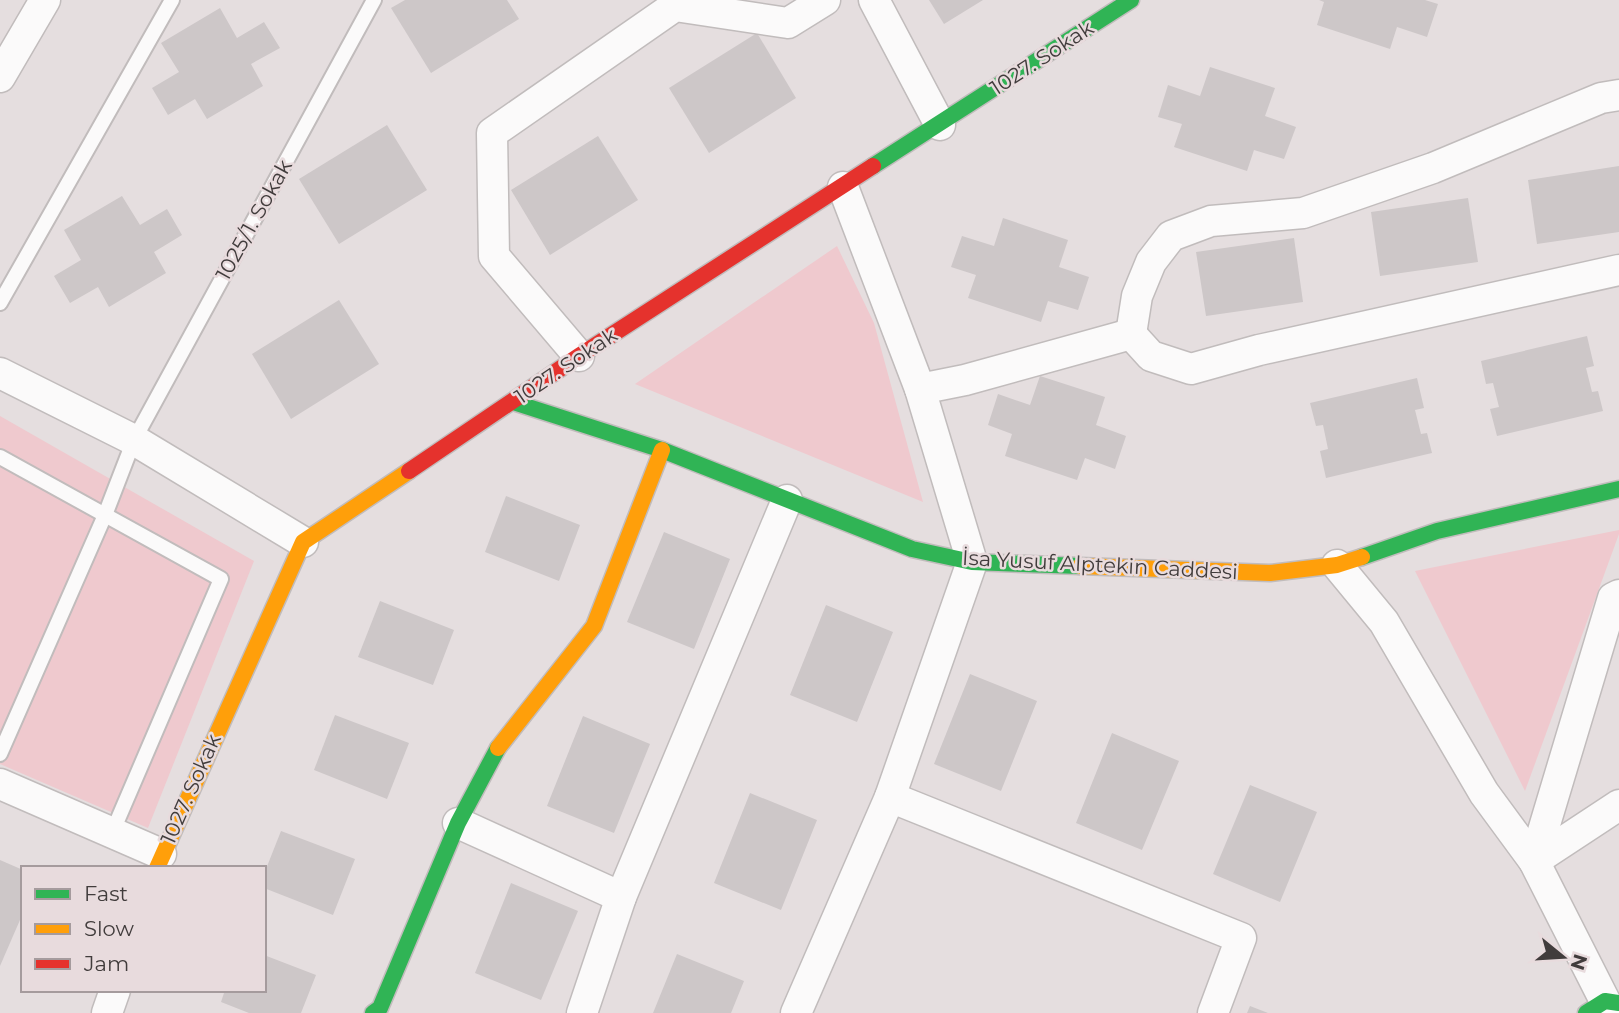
<svg xmlns="http://www.w3.org/2000/svg" width="1619" height="1013" font-family="Montserrat,sans-serif">
	<style>
		.green { fill: #efc9ce }
		.building { fill: #cdc7c8 }
		.lines { fill: none; stroke-linecap: round; stroke-linejoin: round }
		.lane-casing { stroke: #c1bcbc; stroke-width: 18 }
		.street-casing { stroke: #c1bcbc; stroke-width: 33 }
		.fast-casing { stroke: #c1bcbc; stroke-width: 19 }
		.slow-casing { stroke: #c1bcbc; stroke-width: 19 }
		.jam-casing { stroke: #c1bcbc; stroke-width: 19 }
		.lane { stroke: #fbfafa; stroke-width: 14 }
		.street { stroke: #fbfafa; stroke-width: 30 }
		.fast { stroke: #30b455; stroke-width: 16 }
		.slow { stroke: #ff9f0a; stroke-width: 16 }
		.jam { stroke: #e5322d; stroke-width: 16 }
		.labels { text-anchor: middle; stroke-width: 5; stroke-linejoin: round; paint-order: stroke }
		.street-label { font-size: 21px; fill: #413c3c; stroke: #e8dbdd }
	</style>
	<rect width="100%" height="100%" fill="#e5dedf"/>
	<g class="green">
		<path d="M 837,246 L 874,323 L 923,502 L 635,384 Z"/>
		<path d="M 0,416 L 254,561 L 148,828 L 0,764 Z"/>
		<path d="M 1619,530 L 1619,534 L 1525,791 L 1415,571 Z"/>
	</g>
	<g class="building">
		<path d="M 405,0 L 507,0 L 519,19 L 431,73 L 391,8 Z"/>
		<path d="M 929,0 L 983,0 L 944,24 Z"/>
		<path d="M 1319,0 L 1425,0 L 1438,4 L 1427,37 L 1397,27 L 1390,49 L 1317,25 L 1324,2 Z"/>
		<path d="M 220,8 L 237,38 L 264,22 L 280,48 L 251,64 L 263,86 L 207,119 L 195,99 L 168,115 L 152,88 L 179,72 L 161,43 Z"/>
		<path d="M 757,33 L 796,98 L 709,153 L 669,88 Z"/>
		<path d="M 1210,67 L 1275,88 L 1265,116 L 1296,127 L 1284,159 L 1254,150 L 1247,171 L 1174,147 L 1182,124 L 1158,117 L 1168,85 L 1200,96 Z"/>
		<path d="M 387,125 L 427,190 L 339,244 L 299,179 Z"/>
		<path d="M 598,136 L 638,200 L 550,255 L 511,190 Z"/>
		<path d="M 1619,166 L 1619,232 L 1537,244 L 1528,180 Z"/>
		<path d="M 122,196 L 140,225 L 167,209 L 182,235 L 154,252 L 166,273 L 109,307 L 98,287 L 70,303 L 54,276 L 81,260 L 64,230 Z"/>
		<path d="M 1468,198 L 1478,262 L 1380,276 L 1371,212 Z"/>
		<path d="M 1003,218 L 1068,240 L 1059,267 L 1089,277 L 1078,310 L 1048,301 L 1041,322 L 968,298 L 976,275 L 951,267 L 962,236 L 994,246 Z"/>
		<path d="M 1294,238 L 1303,302 L 1206,316 L 1196,252 Z"/>
		<path d="M 339,300 L 379,364 L 291,419 L 252,354 Z"/>
		<path d="M 1587,336 L 1594,366 L 1586,368 L 1592,392 L 1598,391 L 1603,411 L 1497,436 L 1490,409 L 1499,407 L 1493,383 L 1486,384 L 1481,361 Z"/>
		<path d="M 1040,376 L 1105,397 L 1096,425 L 1126,436 L 1115,469 L 1085,458 L 1077,480 L 1005,456 L 1012,434 L 988,425 L 998,394 L 1030,405 Z"/>
		<path d="M 1417,378 L 1424,408 L 1415,410 L 1421,434 L 1427,433 L 1432,453 L 1326,478 L 1320,451 L 1328,449 L 1323,425 L 1316,426 L 1310,403 Z"/>
		<path d="M 506,496 L 580,525 L 559,581 L 485,552 Z"/>
		<path d="M 664,532 L 730,559 L 694,649 L 627,622 Z"/>
		<path d="M 380,601 L 454,630 L 433,685 L 358,657 Z"/>
		<path d="M 826,605 L 893,632 L 857,722 L 790,695 Z"/>
		<path d="M 970,674 L 1037,701 L 1001,791 L 934,764 Z"/>
		<path d="M 335,715 L 409,743 L 387,799 L 314,770 Z"/>
		<path d="M 583,716 L 650,744 L 614,833 L 547,806 Z"/>
		<path d="M 1112,733 L 1179,761 L 1142,850 L 1076,823 Z"/>
		<path d="M 1250,785 L 1317,812 L 1280,902 L 1213,874 Z"/>
		<path d="M 750,793 L 817,820 L 781,910 L 714,883 Z"/>
		<path d="M 281,831 L 355,859 L 333,915 L 264,888 L 264,874 Z"/>
		<path d="M 0,860 L 23,870 L 23,913 L 0,966 Z"/>
		<path d="M 511,883 L 578,911 L 541,1000 L 475,973 Z"/>
		<path d="M 677,954 L 744,981 L 731,1013 L 653,1013 Z"/>
		<path d="M 264,955 L 316,975 L 301,1013 L 249,1013 L 221,1002 L 225,990 L 264,990 Z"/>
		<path d="M 1250,1006 L 1268,1013 L 1247,1013 Z"/>
	</g>
	<g class="lines">
		<g class="lane-casing">
			<g id="lane">
				<path d="M 0,303 L 172,0"/>
				<path d="M 0,457 L 221,579 L 112,833"/>
				<path d="M 0,754 L 105,515 L 134,440 L 374,0"/>
			</g>
		</g>
		<g class="street-casing">
			<g id="street">
				<path d="M 874,0 L 940,125"/>
				<path d="M 0,77 L 45,0"/>
				<path d="M 1131,334 L 1137,296 L 1151,262 L 1171,236 L 1211,221 L 1303,213 L 1433,168 L 1601,98 L 1619,95"/>
				<path d="M 1131,334 L 1151,356 L 1191,369 L 1259,350 L 1619,270"/>
				<path d="M 579,356 L 494,256 L 492,133 L 675,6 L 788,23 L 825,0"/>
				<path d="M 0,373 L 134,440 L 303,542"/>
				<path d="M 920,389 L 965,380 L 1131,334"/>
				<path d="M 1337,565 L 1384,622 L 1484,793 L 1534,861 L 1605,1001 L 1607,1013"/>
				<path d="M 0,784 L 161,854"/>
				<path d="M 890,797 L 1241,938 L 1213,1013"/>
				<path d="M 458,823 L 621,897"/>
				<path d="M 1534,861 L 1613,598 L 1619,595"/>
				<path d="M 1534,861 L 1619,805"/>
				<path d="M 107,1013 L 115,990"/>
				<path d="M 582,1013 L 621,897 L 787,500"/>
				<path d="M 796,1013 L 890,797 L 972,562 L 920,389 L 843,187"/>
			</g>
		</g>
		<g class="fast-casing">
			<g id="fast">
				<path d="M 873,166 L 1131,0"/>
				<path d="M 513,402 L 662,450 L 912,549 L 972,562 L 1080,566"/>
				<path d="M 1362,557 L 1437,531 L 1619,489"/>
				<path d="M 373,1013 L 380,1008 L 458,823 L 498,748"/>
				<path d="M 1586,1013 L 1605,1001 L 1619,1003"/>
			</g>
		</g>
		<g class="slow-casing">
			<g id="slow">
				<path d="M 1080,566 L 1270,573 L 1337,565 L 1362,557"/>
				<path d="M 498,748 L 594,626 L 662,450"/>
				<path d="M 157,868 L 303,542 L 409,471"/>
			</g>
		</g>
		<g class="jam-casing">
			<path id="jam" d="M 409,471 L 579,356 L 873,166"/>
		</g>
		<use href="#lane" class="lane"/>
		<use href="#street" class="street"/>
		<use href="#fast" class="fast"/>
		<use href="#slow" class="slow"/>
		<use href="#jam" class="jam"/>
	</g>
	<g class="labels">
		<g class="street-label">
			<text transform="translate(1042 58) rotate(-33)" y="7">1027. Sokak</text>
			<text transform="translate(254 220) rotate(-61)" y="7">1025/1. Sokak</text>
			<text transform="translate(566 366) rotate(-34)" y="7">1027. Sokak</text>
			<text transform="translate(1100 565) rotate(3)" y="7">İsa Yusuf Alptekin Caddesi</text>
			<text transform="translate(191 789) rotate(-66)" y="7">1027. Sokak</text>
		</g>
	</g>
	<rect x="21" y="866" width="245" height="126" fill="#e8dbdd" stroke="#a59b9d" stroke-width="2"/>
	<rect x="35" y="889" width="35" height="10" fill="#30b455" stroke="#a59b9d" stroke-width="2"/>
	<text x="84" y="901" font-size="21" fill="#413c3c">Fast</text>
	<rect x="35" y="924" width="35" height="10" fill="#ff9f0a" stroke="#a59b9d" stroke-width="2"/>
	<text x="84" y="936" font-size="21" fill="#413c3c">Slow</text>
	<rect x="35" y="959" width="35" height="10" fill="#e5322d" stroke="#a59b9d" stroke-width="2"/>
	<text x="84" y="971" font-size="21" fill="#413c3c">Jam</text>
	<g transform="translate(1563 957) rotate(108)" stroke="#e8dbdd" stroke-width="5" paint-order="stroke">
	<path d="M0-5L12 26L0 18L-12 26Z" fill="#413c3c"/>
	<text y="-10" font-size="19" font-weight="bold" text-anchor="middle" fill="#413c3c">N</text>
	</g>
</svg>
